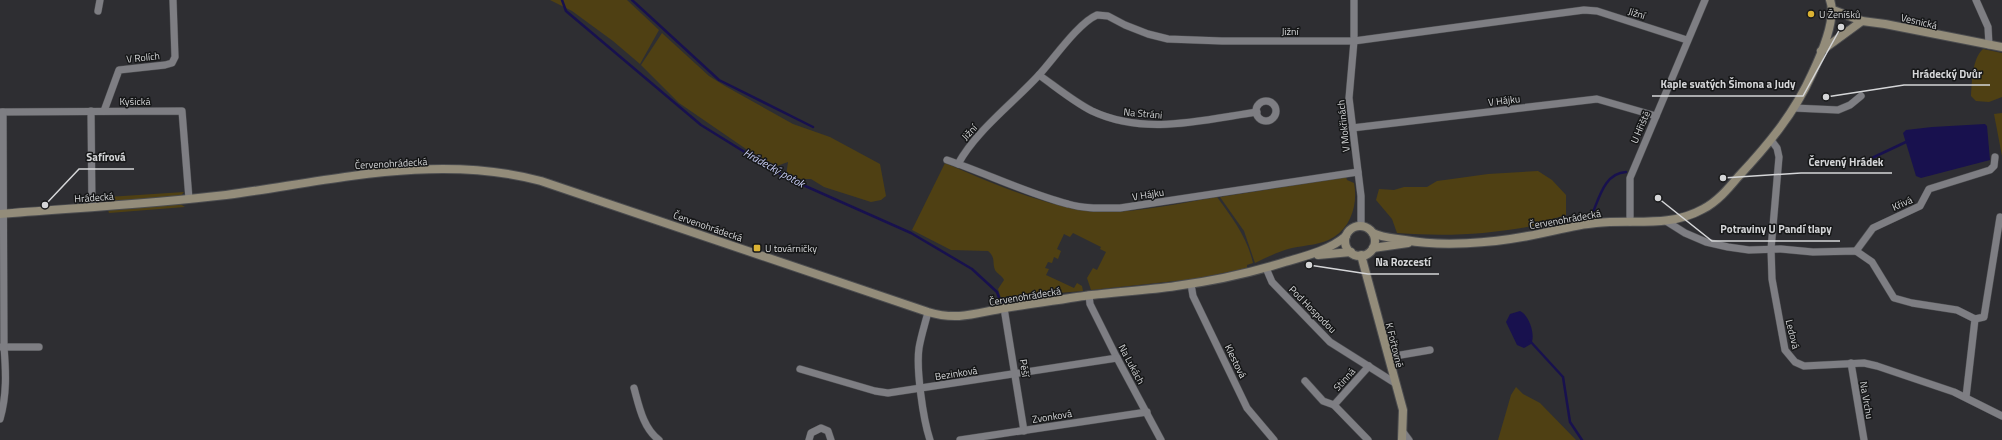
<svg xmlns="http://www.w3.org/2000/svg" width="2002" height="440" font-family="'Titillium Web',sans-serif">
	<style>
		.green { fill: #4f4013 }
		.water { fill: #18114e }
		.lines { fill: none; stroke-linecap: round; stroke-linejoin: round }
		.stream { stroke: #18114e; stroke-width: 2.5 }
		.street-casing { stroke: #4b4c4f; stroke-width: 8 }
		.secondary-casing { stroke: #4b4c4f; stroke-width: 10 }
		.street { stroke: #7e7e83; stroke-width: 7 }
		.secondary { stroke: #938c7a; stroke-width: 8 }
		.poi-dot { fill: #dbb233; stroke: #161718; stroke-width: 1.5 }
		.labels { text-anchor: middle; stroke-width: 3; stroke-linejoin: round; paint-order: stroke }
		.street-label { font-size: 10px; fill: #d5d6d8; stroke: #161718 }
		.poi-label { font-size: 10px; fill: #d5d6d8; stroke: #161718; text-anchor: start }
		.water-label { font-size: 11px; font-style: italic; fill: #c8cdf4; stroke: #161718 }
		.leader { fill: none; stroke: #d5d6d8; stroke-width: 1.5 }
		.callout-dot { fill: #d5d6d8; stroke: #161718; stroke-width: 1.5 }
		.callout-label { font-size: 11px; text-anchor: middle; font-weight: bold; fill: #d5d6d8; stroke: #161718; stroke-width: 3; stroke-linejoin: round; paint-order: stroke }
	</style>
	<rect width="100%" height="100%" fill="#2e2e32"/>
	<g class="green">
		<path d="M 550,0 L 627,0 L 659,30 L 640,64 L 613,41 L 572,11 Z"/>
		<path d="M 662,33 L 709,76 L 725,86 L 793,124 L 830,137 L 880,164 L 886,196 L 881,200 L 871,202 L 824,187 L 811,179 L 798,179 L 786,176 L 788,162 L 777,166 L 746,149 L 679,103 L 641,65 Z"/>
		<path d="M 1983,49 L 2002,53 L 2002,97 L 1989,102 L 1976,101 L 1971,96 C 1972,82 1972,59 1983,49 Z"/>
		<path d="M 2002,113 L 2002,156 L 1994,114 Z"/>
		<path d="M 945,163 C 991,183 1054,211 1105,212 C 1142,212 1180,203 1217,197 C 1233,219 1247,237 1253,263 L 1247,265 L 1247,268 L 1194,279 L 1091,290 L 1087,278 L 1093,268 L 1097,270 L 1106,252 L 1100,249 L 1101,247 L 1073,233 L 1070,237 L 1064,234 L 1057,249 L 1061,251 L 1058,259 L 1054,257 L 1052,263 L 1048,262 L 1045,268 L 1049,269 L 1046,275 L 1074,288 L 1077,283 L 1082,286 L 1083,291 L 1033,295 L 1002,301 L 998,289 L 1004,280 C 1002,275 997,274 995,270 C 992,262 996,258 988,251 L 951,250 L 912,230 Z"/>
		<path d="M 1538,171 L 1552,180 L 1566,195 L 1566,215 L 1549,220 L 1544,224 C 1491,234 1452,237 1397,233 L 1392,219 L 1376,200 L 1379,189 L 1394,190 L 1404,187 L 1427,187 L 1437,181 L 1452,179 L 1488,174 Z"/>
		<path d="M 1346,177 L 1347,180 L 1354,183 C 1358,202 1352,226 1334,237 C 1321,245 1306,245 1292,248 C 1279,251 1268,257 1255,263 L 1244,231 L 1220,197 Z"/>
		<path d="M 184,192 L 180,197 L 108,203 L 108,197 Z"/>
		<path d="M 180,204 L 185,207 L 109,213 L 108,210 Z"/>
		<path d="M 1516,387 L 1523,394 L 1540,403 L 1576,440 L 1498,440 L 1511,395 Z"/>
	</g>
	<g class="water">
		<path d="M 1985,124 L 1987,126 L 1990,160 L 1921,178 L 1916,176 L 1903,133 L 1906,130 L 1932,127 Z"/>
		<path d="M 1520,311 C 1529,315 1536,335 1531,344 L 1524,348 L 1517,345 L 1506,322 L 1510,314 Z"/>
	</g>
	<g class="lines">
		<g class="stream">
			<path d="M 562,0 L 566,11 L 701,125 L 785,177 L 911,233 L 972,269 L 997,292 L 1001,303 L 1004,302"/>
			<path d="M 632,0 L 719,80 L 813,127"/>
			<path d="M 1872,158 L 1908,141"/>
			<path d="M 1591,217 C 1599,199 1604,173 1626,172"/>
			<path d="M 1530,341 L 1563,377 L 1570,422 L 1582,440"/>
		</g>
		<g class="street-casing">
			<g id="street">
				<path d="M 1354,0 L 1354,41 L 1349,98 L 1361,196 L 1361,226"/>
				<path d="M 1976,0 L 1988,27 L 1989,45"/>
				<path d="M 98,11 L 100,0"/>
				<path d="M 1039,75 C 1056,87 1074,102 1092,111 C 1145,136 1202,120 1257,112"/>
				<circle cx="1266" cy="111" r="10"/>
				<path d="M 1794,108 L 1838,110 L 1850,105 L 1861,96"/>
				<path d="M 91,111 L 92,207"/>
				<path d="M 104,111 L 119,70 L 165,65 L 172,63 L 175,57 L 173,0"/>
				<path d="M 0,112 L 182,111 L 189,199"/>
				<path d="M 1352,128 L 1597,99 L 1656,116"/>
				<path d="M 1771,140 L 1777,148 L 1779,157 L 1771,249 L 1772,279 L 1785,350 L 1795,362 L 1804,366 L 1864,363 L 1877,366 L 1954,392 L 2002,416"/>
				<path d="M 947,160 C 988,174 1026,193 1068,204 C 1085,209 1103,208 1120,208 L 1358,172"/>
				<path d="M 958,164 C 976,131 1012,104 1038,76 C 1053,60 1078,23 1097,15 L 1108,16 L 1125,25 L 1148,34 L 1168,39 L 1222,41 L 1354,41 L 1584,10 L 1597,11 L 1687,40"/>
				<path d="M 1666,221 L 1685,233 L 1706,242 L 1728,247 L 1749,250 L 1781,249 L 1813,252 L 1856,251 L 1872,262 L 1894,298 L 1912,303 L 1957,310 L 1975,319 L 1966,397"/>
				<path d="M 1630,222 L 1630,178 L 1705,0"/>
				<path d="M 1856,251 L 1873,228 L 1920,206 L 1929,189 L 1990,170 L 1994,166 L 1995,157"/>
				<path d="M 1266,268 L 1272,282 L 1330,342 L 1395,383"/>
				<path d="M 1191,284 L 1193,296 L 1247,408 L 1274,440"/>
				<path d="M 1089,295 L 1090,304 L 1117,358 L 1161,440"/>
				<path d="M 1004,308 L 1024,431"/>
				<path d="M 928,312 C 925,324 921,336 919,348 C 916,369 923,419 930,440"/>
				<path d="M 1975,319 L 1984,317 L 2000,217"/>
				<path d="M 1,347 L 39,347"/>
				<path d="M 1389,357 L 1430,350"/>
				<path d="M 1851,363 L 1864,440"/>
				<path d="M 800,369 L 875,391 L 888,393 L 1117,358"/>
				<path d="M 1305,381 L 1323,401 L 1334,405"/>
				<path d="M 634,388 C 639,406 643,428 659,440"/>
				<path d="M 0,419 C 7,395 6,372 4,347 L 3,112"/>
				<path d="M 1403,432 L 1409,440"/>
				<path d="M 809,440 L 811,433 L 821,428 L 828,431 L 831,440"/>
				<path d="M 960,440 L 1147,412"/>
				<path d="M 1368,440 L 1334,405 L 1369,366"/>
			</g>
		</g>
		<g class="secondary-casing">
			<g id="secondary">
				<path d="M 1833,10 L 1862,21 L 1885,24 L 2002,47"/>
				<path d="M 1821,51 L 1862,21"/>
				<path d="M 0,214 C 75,208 151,204 226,195 C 330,181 437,153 541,181 L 928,312 C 958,321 976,313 1005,308 C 1029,304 1053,301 1077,297 C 1110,292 1143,291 1176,286 C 1213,281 1250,273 1285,262 C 1306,256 1330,250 1346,236"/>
				<circle cx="1360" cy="241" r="15"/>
				<path d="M 1373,233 C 1383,238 1394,238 1405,240 C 1442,247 1491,243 1528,236 C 1551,232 1573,225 1596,223 C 1633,219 1669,228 1703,209 C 1717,202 1728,189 1738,177 C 1767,146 1794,114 1812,74 C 1820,57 1837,18 1830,0"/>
				<path d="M 1373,248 L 1408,243"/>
				<path d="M 1318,255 L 1351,252"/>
				<path d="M 1361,255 L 1403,410 L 1402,440"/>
			</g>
		</g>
		<use href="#street" class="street"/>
		<use href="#secondary" class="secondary"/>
	</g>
	<g class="poi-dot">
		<circle cx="1811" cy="14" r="4"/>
		<rect x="753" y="244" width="8" height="8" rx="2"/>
	</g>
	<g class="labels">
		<g class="street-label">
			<text transform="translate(1637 13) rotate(18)" y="4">Jižní</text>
			<text transform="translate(1919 21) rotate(13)" y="4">Vesnická</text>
			<text x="1290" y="35">Jižní</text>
			<text transform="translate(143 57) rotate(-6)" y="4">V Rolích</text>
			<text transform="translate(1504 100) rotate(-7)" y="4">V Hájku</text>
			<text x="135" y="105">Kyšická</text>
			<text transform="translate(1143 113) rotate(5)" y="4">Na Stráni</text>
			<text transform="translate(1343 126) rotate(-96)" y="4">V Mokřinách</text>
			<text transform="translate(1640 127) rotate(-67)" y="4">U Hřiště</text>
			<text transform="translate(969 132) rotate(-47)" y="4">Jižní</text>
			<text transform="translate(391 163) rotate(-3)" y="4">Červenohrádecká</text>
			<text transform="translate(1148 194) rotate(-9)" y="4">V Hájku</text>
			<text transform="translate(94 197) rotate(-4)" y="4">Hrádecká</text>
			<text transform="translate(1902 203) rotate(-24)" y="4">Křivá</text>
			<text transform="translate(1565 219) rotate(-10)" y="4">Červenohrádecká</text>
			<text transform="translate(708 226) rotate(19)" y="4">Červenohrádecká</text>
			<text transform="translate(1025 296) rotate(-9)" y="4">Červenohrádecká</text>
			<text transform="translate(1313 309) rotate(45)" y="4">Pod Hospodou</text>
			<text transform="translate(1793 334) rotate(76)" y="4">Ledová</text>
			<text transform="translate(1395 345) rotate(76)" y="4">K Fořtovně</text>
			<text transform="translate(1236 361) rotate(64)" y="4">Klestová</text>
			<text transform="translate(1132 364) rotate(62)" y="4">Na Lukách</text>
			<text transform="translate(1025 368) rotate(81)" y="4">Pěší</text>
			<text transform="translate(956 373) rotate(-9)" y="4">Bezinková</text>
			<text transform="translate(1344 379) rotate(-48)" y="4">Stinná</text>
			<text transform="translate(1867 400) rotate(80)" y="4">Na Vrchu</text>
			<text transform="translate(1052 416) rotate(-9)" y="4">Zvonková</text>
		</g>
		<g class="poi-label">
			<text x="1819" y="18">U Ženíšků</text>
			<text x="765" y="252">U továrničky</text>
		</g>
		<g class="water-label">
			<text transform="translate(774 168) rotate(29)" y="4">Hrádecký potok</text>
		</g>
	</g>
	<path class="leader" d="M1826 97L1904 85H1990M1841 27L1803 96H1652M45 205L79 169H134M1723 178L1801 173H1892M1658 198L1712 241H1840M1309 265L1368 274H1439"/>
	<g class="callout-dot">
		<circle cx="1826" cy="97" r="4"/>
		<circle cx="1841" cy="27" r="4"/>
		<circle cx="45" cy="205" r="4"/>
		<circle cx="1723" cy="178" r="4"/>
		<circle cx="1658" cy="198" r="4"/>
		<circle cx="1309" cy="265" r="4"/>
	</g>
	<g class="callout-label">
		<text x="1947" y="78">Hrádecký Dvůr</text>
		<text x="1728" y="88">Kaple svatých Šimona a Judy</text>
		<text x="106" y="161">Safírová</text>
		<text x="1846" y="166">Červený Hrádek</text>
		<text x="1776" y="233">Potraviny U Pandí tlapy</text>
		<text x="1403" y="266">Na Rozcestí</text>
	</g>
</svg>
